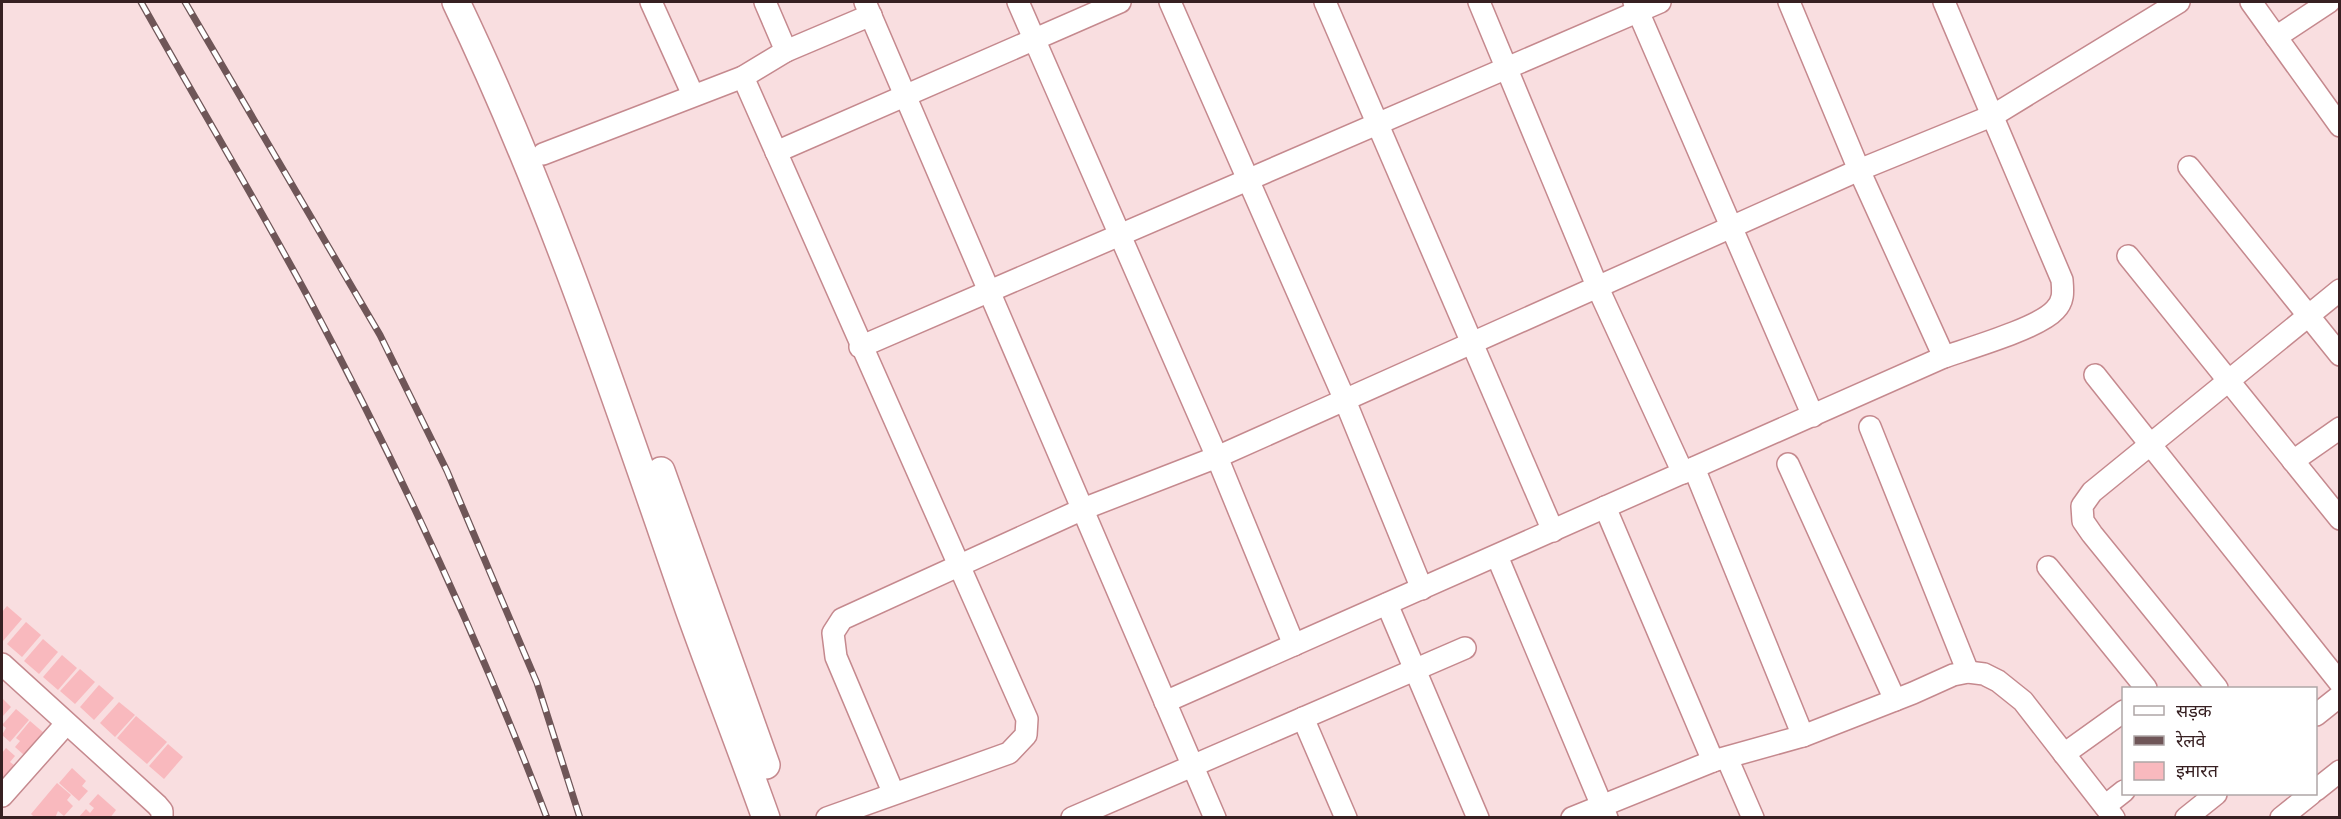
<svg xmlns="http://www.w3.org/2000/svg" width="2341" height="819" font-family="Lora,'Noto Sans Devanagari',serif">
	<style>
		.building { fill: #f9b9be }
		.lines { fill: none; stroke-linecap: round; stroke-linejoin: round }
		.minor-casing { stroke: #c5898e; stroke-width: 24 }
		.tertiary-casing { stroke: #c5898e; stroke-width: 30 }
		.minor { stroke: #fff; stroke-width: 21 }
		.tertiary { stroke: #fff; stroke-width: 27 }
		.rail-casing { stroke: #6f5658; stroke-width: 7 }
		.rail { stroke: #fff; stroke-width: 4.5; stroke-dasharray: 14; stroke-linecap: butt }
	</style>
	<rect width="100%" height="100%" fill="#f9dee0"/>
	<g class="building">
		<path d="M 7,606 L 22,619 L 3,641 L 2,612 Z"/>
		<path d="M 26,622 L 41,635 L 22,657 L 7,644 Z"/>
		<path d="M 43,639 L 58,652 L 39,674 L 24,661 Z"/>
		<path d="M 62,655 L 77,668 L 58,690 L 43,677 Z"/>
		<path d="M 80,669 L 95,682 L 75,704 L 60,691 Z"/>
		<path d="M 99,685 L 114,698 L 94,720 L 80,707 Z"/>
		<path d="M 2,698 L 11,707 L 2,717 Z"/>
		<path d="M 119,702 L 135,715 L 115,737 L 100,723 Z"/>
		<path d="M 16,709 L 29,720 L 10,742 L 2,735 L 6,728 L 2,725 Z"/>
		<path d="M 136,716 L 167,742 L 147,764 L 117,738 Z"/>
		<path d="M 30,721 L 44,733 L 24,755 L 15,747 L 20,741 L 16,738 Z"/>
		<path d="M 168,744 L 183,757 L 164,779 L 149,766 Z"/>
		<path d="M 6,748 L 15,756 L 10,762 L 14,765 L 2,779 L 2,753 Z"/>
		<path d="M 72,768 L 86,781 L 82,786 L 88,791 L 79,801 L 59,783 Z"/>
		<path d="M 57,783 L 71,795 L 67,800 L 73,806 L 64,816 L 58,811 L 55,818 L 35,818 L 31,814 Z"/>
		<path d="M 98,794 L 116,810 L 110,818 L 78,818 L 86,809 L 90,813 L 94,808 L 89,804 Z"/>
	</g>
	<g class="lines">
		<g class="minor-casing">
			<g id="minor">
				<path d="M 651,2 L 693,95"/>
				<path d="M 765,2 L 786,51"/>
				<path d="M 865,2 L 1215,818"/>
				<path d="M 1018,2 L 1217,457 L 1294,645"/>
				<path d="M 1170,2 L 1344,398 L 1422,589"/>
				<path d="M 1325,2 L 1553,531"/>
				<path d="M 1479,2 L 1597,286 L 1683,473"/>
				<path d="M 1634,2 L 1813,416"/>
				<path d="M 1789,2 L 1859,170 L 1944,357"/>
				<path d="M 2251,2 L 2340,126"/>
				<path d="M 2276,37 L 2329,2"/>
				<path d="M 743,77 L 1027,719 L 1026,735 L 1009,753 L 827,818"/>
				<path d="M 776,152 L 1120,2"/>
				<path d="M 543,154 L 743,77 L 786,51 L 871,15"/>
				<path d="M 2189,167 L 2340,355"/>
				<path d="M 2128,256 L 2340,519"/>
				<path d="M 860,347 L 1660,2"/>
				<path d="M 2095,375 L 2340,683"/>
				<path d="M 1870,427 L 1968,672"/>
				<path d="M 2293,461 L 2340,428"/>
				<path d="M 1788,464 L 1895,700"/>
				<path d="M 1694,468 L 1803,736"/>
				<path d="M 1605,507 L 1713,761"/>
				<path d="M 1497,556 L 1607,818"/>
				<path d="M 2048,567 L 2146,688"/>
				<path d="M 1387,604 L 1478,818"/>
				<path d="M 2,664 L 157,805 L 162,811 L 162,818"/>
				<path d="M 2217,688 L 2092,534 L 2083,521 L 2082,506 L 2092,492 L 2340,290"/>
				<path d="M 1165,702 L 1944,357 C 1970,348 2039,328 2055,310 C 2064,301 2063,292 2062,280 L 1944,2"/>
				<path d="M 2316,715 L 2340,696"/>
				<path d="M 1303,718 L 1346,818"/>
				<path d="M 2064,754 L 2124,711"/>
				<path d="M 1727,758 L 1753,818"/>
				<path d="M 2316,790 L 2340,771"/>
				<path d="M 893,792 L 836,657 L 833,633 L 842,619 L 1083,509 L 1217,457 L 1859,170 L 1994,115 L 2179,2"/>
				<path d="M 2,796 L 66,724"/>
				<path d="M 2105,806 L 2124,791"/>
				<path d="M 1072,818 L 1465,648"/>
				<path d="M 1572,818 L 1713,761 L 1803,736 L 1913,693 L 1953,675 L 1968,672 L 1984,674 L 1998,681 L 2023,701 L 2114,818"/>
				<path d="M 2186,818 L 2216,794"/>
				<path d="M 2281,818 L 2311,794"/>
			</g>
		</g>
		<g class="tertiary-casing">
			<g id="tertiary">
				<path d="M 456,2 C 550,198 618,404 689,609 C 714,679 741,748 766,818"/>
				<path d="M 661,471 L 766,765"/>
			</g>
		</g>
		<use href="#minor" class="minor"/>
		<use href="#tertiary" class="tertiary"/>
		<g class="rail-casing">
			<g id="rail">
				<path d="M 141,2 C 196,100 254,197 308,297 C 398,466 479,639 547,818"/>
				<path d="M 185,2 L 380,335 L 447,471 L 537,683 L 580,818"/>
			</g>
		</g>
		<use href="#rail" class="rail"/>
	</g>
	<rect width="2341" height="819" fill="none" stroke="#372022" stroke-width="6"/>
	<rect x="2122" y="687" width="195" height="108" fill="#ffffff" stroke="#afa6a7" stroke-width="1.5"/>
	<rect x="2134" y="706" width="30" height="9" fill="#ffffff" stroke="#afa6a7" stroke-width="1.5"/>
	<text x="2176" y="717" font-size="18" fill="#372022">सड़क</text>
	<rect x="2134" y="736" width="30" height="9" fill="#6f5658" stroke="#afa6a7" stroke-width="1.5"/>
	<text x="2176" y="747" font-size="18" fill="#372022">रेलवे</text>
	<rect x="2134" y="762" width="30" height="18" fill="#f9b9be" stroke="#afa6a7" stroke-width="1.5"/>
	<text x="2176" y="777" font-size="18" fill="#372022">इमारत</text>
</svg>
